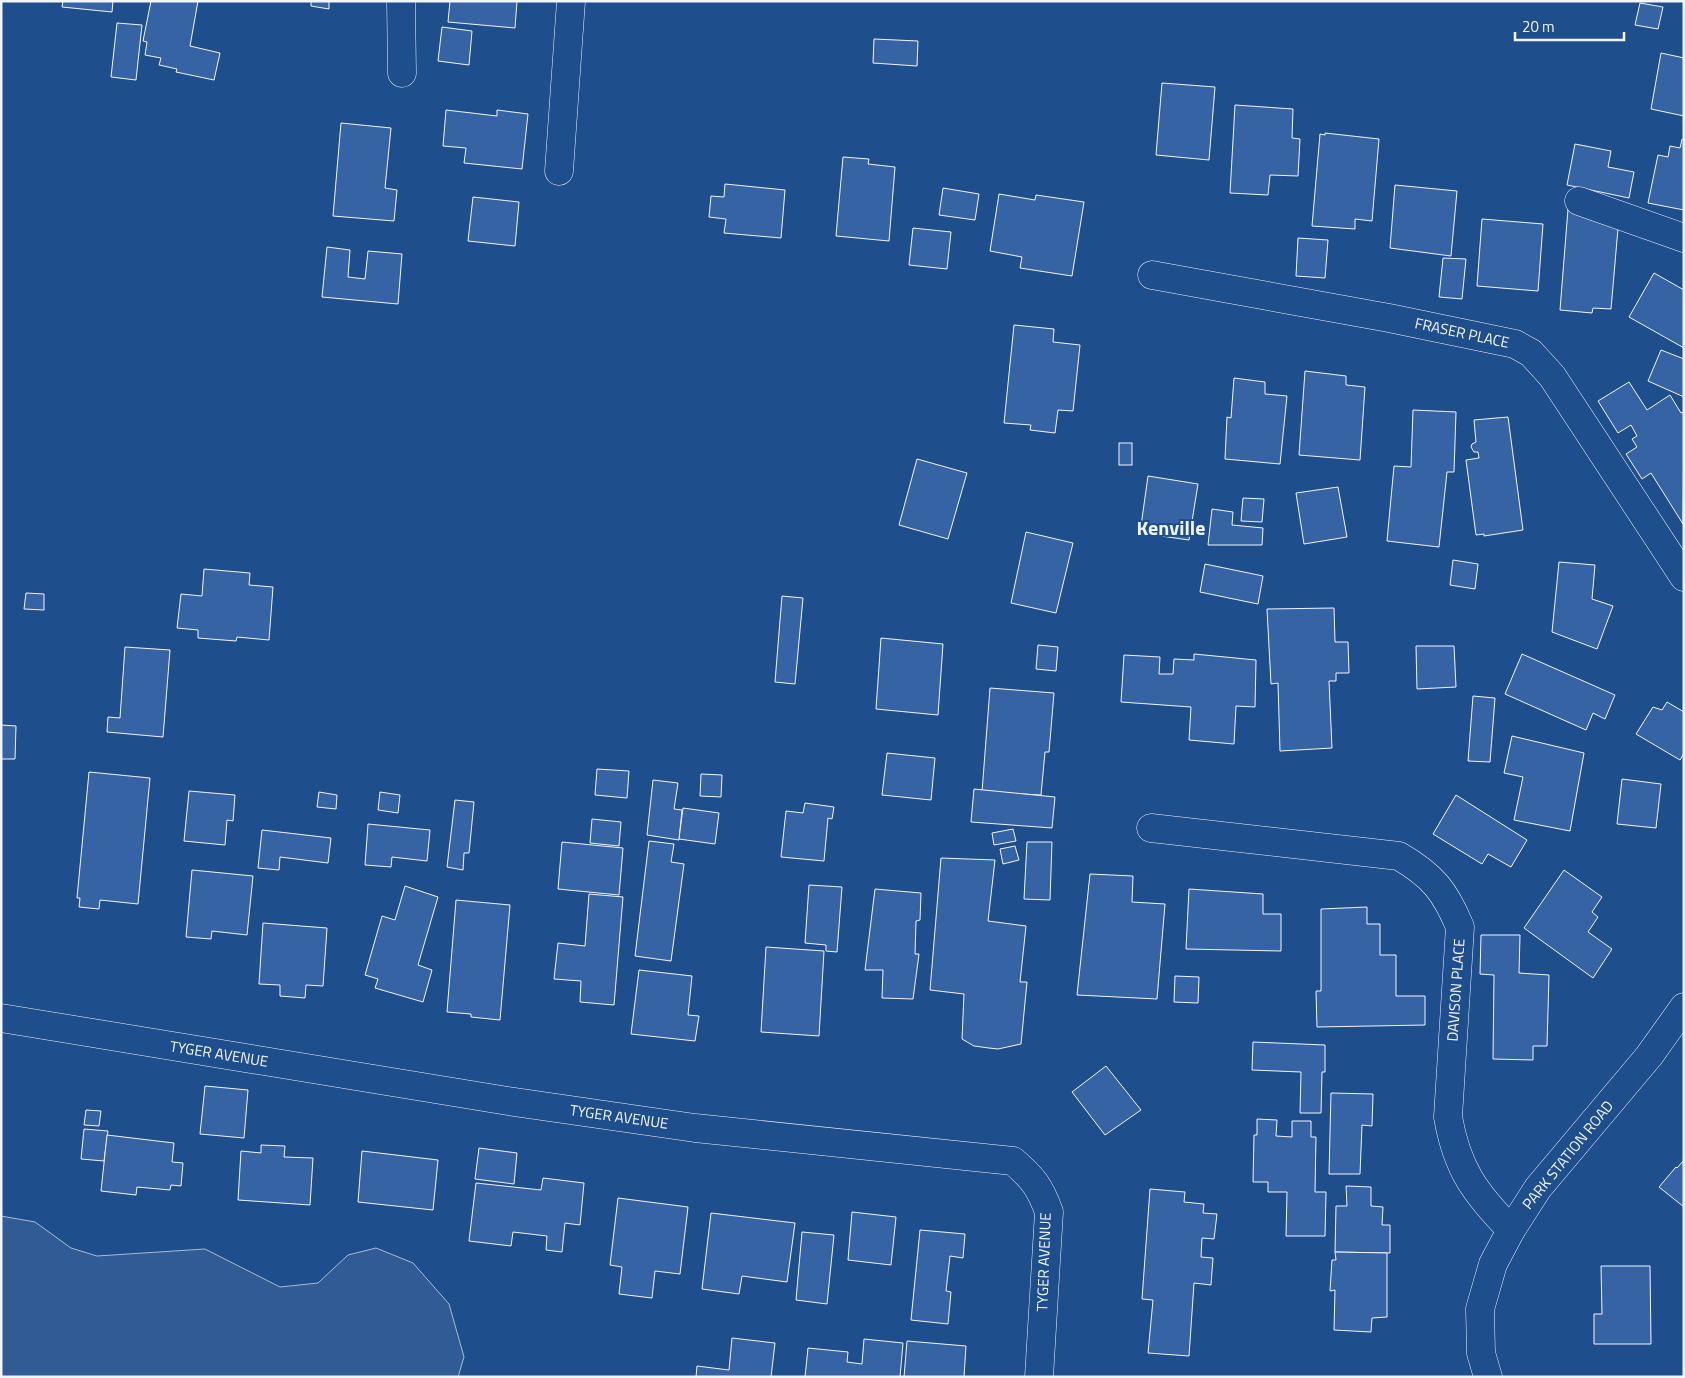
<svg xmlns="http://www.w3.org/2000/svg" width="1685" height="1378" font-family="'Titillium Web',sans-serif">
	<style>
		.green { fill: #305b95; stroke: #a8bbd7 }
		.building { fill: #3563a3; stroke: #f2f6ff }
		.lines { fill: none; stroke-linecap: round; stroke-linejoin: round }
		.minor-casing { stroke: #f2f6ff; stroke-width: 29 }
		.minor { stroke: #1f4e8c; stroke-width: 28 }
		.labels { text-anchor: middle; stroke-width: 4; stroke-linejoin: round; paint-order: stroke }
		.street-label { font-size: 15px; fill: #f2f6ff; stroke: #1f4e8c }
		.district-label { font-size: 20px; font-weight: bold; fill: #f2f6ff; stroke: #1f4e8c }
	</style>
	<rect width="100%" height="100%" fill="#1f4e8c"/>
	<path class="green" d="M 1,1216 L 35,1222 L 71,1248 L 97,1256 L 205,1249 L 280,1287 L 318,1283 L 348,1255 L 376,1248 L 413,1263 L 449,1304 L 464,1357 L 458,1377 L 1,1377 Z"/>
	<g class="building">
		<path d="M 63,1 L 113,1 L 112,12 L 62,7 Z"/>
		<path d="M 151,1 L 198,1 L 190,46 L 220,53 L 214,80 L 176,72 L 177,69 L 159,65 L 161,58 L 145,55 L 147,42 L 143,41 Z"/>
		<path d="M 311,1 L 329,1 L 329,9 L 311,6 Z"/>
		<path d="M 450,1 L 517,1 L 515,28 L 448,22 Z"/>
		<path d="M 1640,3 L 1663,7 L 1658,29 L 1635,25 Z"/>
		<path d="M 117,23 L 142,25 L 136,80 L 111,77 Z"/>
		<path d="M 442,27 L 472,31 L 469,65 L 438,61 Z"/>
		<path d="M 874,39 L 918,41 L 917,66 L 873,63 Z"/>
		<path d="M 1661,53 L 1684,58 L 1684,116 L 1651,109 Z"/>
		<path d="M 1162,83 L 1215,87 L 1209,160 L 1156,155 Z"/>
		<path d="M 1235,105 L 1293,109 L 1292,138 L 1300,139 L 1298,176 L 1270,175 L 1268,195 L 1230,193 Z"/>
		<path d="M 446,110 L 497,116 L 497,110 L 528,114 L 522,169 L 464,163 L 466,148 L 443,146 Z"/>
		<path d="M 341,123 L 391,128 L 385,188 L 397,190 L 394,221 L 333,216 Z"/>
		<path d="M 1325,133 L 1379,139 L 1372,221 L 1355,219 L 1355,229 L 1312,226 L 1320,134 L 1325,135 Z"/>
		<path d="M 1682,139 L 1684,140 L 1684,210 L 1648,203 L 1658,155 L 1668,157 L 1670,146 L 1680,148 Z"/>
		<path d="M 1575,144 L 1611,151 L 1608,167 L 1634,172 L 1629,198 L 1567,185 Z"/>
		<path d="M 843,157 L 869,159 L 868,164 L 895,167 L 889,241 L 836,236 Z"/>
		<path d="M 725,184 L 785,190 L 781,238 L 724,233 L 726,219 L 709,217 L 711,196 L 724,197 Z"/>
		<path d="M 1395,185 L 1457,191 L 1451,256 L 1390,248 Z"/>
		<path d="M 943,188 L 979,194 L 975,220 L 939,215 Z"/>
		<path d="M 999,194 L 1035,200 L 1036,195 L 1084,202 L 1072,276 L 1020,268 L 1022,257 L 990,251 Z"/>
		<path d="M 473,197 L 519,202 L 515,246 L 468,241 Z"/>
		<path d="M 1568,209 L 1619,217 L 1611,309 L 1593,308 L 1592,313 L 1560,310 Z"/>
		<path d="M 1482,219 L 1543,224 L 1538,291 L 1477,286 Z"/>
		<path d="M 913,228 L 951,232 L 947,269 L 909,265 Z"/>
		<path d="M 1298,238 L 1328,240 L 1325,278 L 1296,276 Z"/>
		<path d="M 327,247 L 350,250 L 348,277 L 365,279 L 368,251 L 402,254 L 398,304 L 322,297 Z"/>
		<path d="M 1443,258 L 1466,259 L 1462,299 L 1439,297 Z"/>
		<path d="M 1654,273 L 1684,290 L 1684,348 L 1629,317 Z"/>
		<path d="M 1014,325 L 1054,329 L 1053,342 L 1080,345 L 1073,411 L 1058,410 L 1055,433 L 1030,430 L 1031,425 L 1004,423 Z"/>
		<path d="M 1661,350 L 1684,359 L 1684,397 L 1648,381 Z"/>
		<path d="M 1305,371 L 1346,376 L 1346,385 L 1365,387 L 1360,460 L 1299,455 Z"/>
		<path d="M 1234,378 L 1265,382 L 1265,394 L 1287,396 L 1280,464 L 1225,459 L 1227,417 L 1231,418 Z"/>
		<path d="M 1629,382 L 1647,410 L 1670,395 L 1681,413 L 1684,412 L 1683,524 L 1651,473 L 1642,479 L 1626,454 L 1637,447 L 1632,439 L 1637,436 L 1631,425 L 1618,433 L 1598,401 Z"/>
		<path d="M 1413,410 L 1456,412 L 1454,472 L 1447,472 L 1439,547 L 1387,541 L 1394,466 L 1411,467 Z"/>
		<path d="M 1508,417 L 1523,530 L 1484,536 L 1484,534 L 1476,535 L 1466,460 L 1479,458 L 1478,452 L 1474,452 L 1471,447 L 1472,444 L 1476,442 L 1474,420 Z"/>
		<rect x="1119" y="443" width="13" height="22"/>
		<path d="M 917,459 L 967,473 L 948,539 L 899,525 Z"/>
		<path d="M 1148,476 L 1198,484 L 1189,540 L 1140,533 Z"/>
		<path d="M 1338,487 L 1347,537 L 1304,544 L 1296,493 Z"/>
		<path d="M 1243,498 L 1264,499 L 1262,522 L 1241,521 Z"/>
		<path d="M 1212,509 L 1233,512 L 1232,525 L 1263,528 L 1262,545 L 1208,545 Z"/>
		<path d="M 1026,532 L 1073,543 L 1056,613 L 1011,603 Z"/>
		<path d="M 1453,560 L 1478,564 L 1475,589 L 1450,585 Z"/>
		<path d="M 1559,562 L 1595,565 L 1592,599 L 1613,606 L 1597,649 L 1552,632 Z"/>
		<path d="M 1205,564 L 1263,576 L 1258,604 L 1200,592 Z"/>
		<path d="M 204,569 L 250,573 L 249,585 L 273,587 L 269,640 L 237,637 L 236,641 L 198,638 L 198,630 L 177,628 L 181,594 L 202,596 Z"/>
		<path d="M 26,593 L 44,594 L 44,610 L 24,609 Z"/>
		<path d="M 782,596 L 803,598 L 795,684 L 775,682 Z"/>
		<path d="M 1334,608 L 1335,642 L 1348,642 L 1349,673 L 1336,673 L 1336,681 L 1329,681 L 1332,748 L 1280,751 L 1278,683 L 1271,684 L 1267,609 Z"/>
		<path d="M 881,638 L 943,644 L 938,715 L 876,709 Z"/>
		<path d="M 1038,645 L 1058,647 L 1056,671 L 1036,669 Z"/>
		<path d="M 1416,646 L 1454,646 L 1456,687 L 1417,689 Z"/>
		<path d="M 125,647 L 170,650 L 163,737 L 107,732 L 108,717 L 120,718 Z"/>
		<path d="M 1194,654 L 1256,660 L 1255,707 L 1236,706 L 1234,744 L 1189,740 L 1191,707 L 1121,702 L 1124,655 L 1160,657 L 1159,674 L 1173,674 L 1174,659 L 1194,660 Z"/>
		<path d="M 1522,654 L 1615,695 L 1605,719 L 1593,713 L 1586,730 L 1505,694 Z"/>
		<path d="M 990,688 L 1054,693 L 1049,752 L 1045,752 L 1041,795 L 982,792 Z"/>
		<path d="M 1473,696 L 1495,698 L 1490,762 L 1468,761 Z"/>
		<path d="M 1667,702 L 1684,712 L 1684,753 L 1680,760 L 1636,734 L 1653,707 L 1662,710 Z"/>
		<path d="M 1,725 L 16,726 L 15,759 L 1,759 Z"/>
		<path d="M 1512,736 L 1584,753 L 1570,831 L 1514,820 L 1523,777 L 1504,773 Z"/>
		<path d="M 887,753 L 935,758 L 931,800 L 882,795 Z"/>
		<path d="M 597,769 L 629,771 L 627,798 L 595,795 Z"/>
		<path d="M 89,772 L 150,778 L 138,904 L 100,900 L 99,909 L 79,907 L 80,898 L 77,898 Z"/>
		<path d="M 701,774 L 722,775 L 721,797 L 700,796 Z"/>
		<path d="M 1622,779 L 1661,784 L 1656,828 L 1617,824 Z"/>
		<path d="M 653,780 L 678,783 L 674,809 L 682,810 L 679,840 L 647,835 Z"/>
		<path d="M 974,789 L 1055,797 L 1052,828 L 971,822 Z"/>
		<path d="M 189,791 L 235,795 L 233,821 L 227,820 L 225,845 L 184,841 Z"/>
		<path d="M 319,792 L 337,795 L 336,809 L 317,807 Z"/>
		<path d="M 380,792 L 400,795 L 398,813 L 378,810 Z"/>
		<path d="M 1456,795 L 1527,840 L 1511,867 L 1488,854 L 1482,864 L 1433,834 Z"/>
		<path d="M 455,800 L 474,802 L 469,853 L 464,853 L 463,870 L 447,867 Z"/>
		<path d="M 805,803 L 834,807 L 832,819 L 828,818 L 824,861 L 781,857 L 786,811 L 803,813 Z"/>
		<path d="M 683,808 L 719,813 L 715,844 L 679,839 Z"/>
		<path d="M 592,819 L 621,822 L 619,846 L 590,843 Z"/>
		<path d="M 368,824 L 430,830 L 427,861 L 392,857 L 391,867 L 365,865 Z"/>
		<path d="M 1013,829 L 1016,841 L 994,845 L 992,833 Z"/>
		<path d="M 262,830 L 331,838 L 328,863 L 280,857 L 279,870 L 258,868 Z"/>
		<path d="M 649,841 L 674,844 L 671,862 L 684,864 L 671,961 L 635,956 Z"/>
		<path d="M 562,842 L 623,848 L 619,895 L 558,889 Z"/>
		<path d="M 1027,842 L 1052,842 L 1050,900 L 1024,899 Z"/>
		<path d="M 1015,846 L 1019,860 L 1003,864 L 1000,849 Z"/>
		<path d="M 941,858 L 995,860 L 988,921 L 1026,926 L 1020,982 L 1027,982 L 1021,1044 L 998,1049 L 989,1048 L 974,1046 L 962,1039 L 964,994 L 930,990 Z"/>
		<path d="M 192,870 L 253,876 L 247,935 L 212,931 L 211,939 L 186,937 Z"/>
		<path d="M 1564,870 L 1602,897 L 1592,912 L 1598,917 L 1588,932 L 1612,949 L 1593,978 L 1524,928 Z"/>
		<path d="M 1090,874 L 1133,876 L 1132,902 L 1165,904 L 1157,999 L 1077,995 Z"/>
		<path d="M 809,885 L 842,887 L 837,952 L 826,951 L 826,945 L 805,943 Z"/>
		<path d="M 405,886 L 438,897 L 418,965 L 432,970 L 423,1002 L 375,988 L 378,979 L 365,975 L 382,916 L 395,920 Z"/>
		<path d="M 875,889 L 921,893 L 920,920 L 916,921 L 915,954 L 919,954 L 913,999 L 882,998 L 883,970 L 865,970 Z"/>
		<path d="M 1189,889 L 1263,894 L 1263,914 L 1281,914 L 1281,951 L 1186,949 Z"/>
		<path d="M 589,894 L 623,897 L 614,1005 L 580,1002 L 581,981 L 554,979 L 558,943 L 585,946 Z"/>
		<path d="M 456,900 L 510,905 L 500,1020 L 471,1017 L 471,1014 L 447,1012 Z"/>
		<path d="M 1367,907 L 1367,924 L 1380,924 L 1380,955 L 1396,955 L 1396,996 L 1425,996 L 1425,1025 L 1317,1027 L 1316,991 L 1321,991 L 1321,909 Z"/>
		<path d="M 263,923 L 327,928 L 323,986 L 306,985 L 305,998 L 280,996 L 280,985 L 259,984 Z"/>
		<path d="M 1481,935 L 1520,935 L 1519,973 L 1549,975 L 1547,1046 L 1533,1046 L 1533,1060 L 1493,1059 L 1494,975 L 1480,974 Z"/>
		<path d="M 766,947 L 824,951 L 819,1036 L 761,1032 Z"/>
		<path d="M 639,970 L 692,976 L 688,1015 L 699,1016 L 695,1041 L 631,1034 Z"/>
		<path d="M 1175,976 L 1199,977 L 1198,1003 L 1174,1002 Z"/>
		<path d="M 1253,1042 L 1325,1045 L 1325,1072 L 1322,1072 L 1321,1113 L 1300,1113 L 1301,1072 L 1252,1070 Z"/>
		<path d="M 1106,1066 L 1141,1110 L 1105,1135 L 1072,1092 Z"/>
		<path d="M 205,1086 L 248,1090 L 244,1138 L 200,1134 Z"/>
		<path d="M 1331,1093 L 1373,1094 L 1372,1126 L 1362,1125 L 1360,1174 L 1329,1174 Z"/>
		<path d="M 86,1110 L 101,1111 L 99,1126 L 84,1125 Z"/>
		<path d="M 1257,1119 L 1277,1120 L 1276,1136 L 1292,1137 L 1292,1121 L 1311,1121 L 1311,1137 L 1316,1137 L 1315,1192 L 1326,1192 L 1325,1236 L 1286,1236 L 1287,1192 L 1268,1192 L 1268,1182 L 1253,1182 L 1254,1135 L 1257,1135 Z"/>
		<path d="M 84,1129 L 108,1131 L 104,1161 L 81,1159 Z"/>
		<path d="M 107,1135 L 174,1143 L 172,1162 L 183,1163 L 181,1186 L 171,1185 L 170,1190 L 137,1187 L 136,1195 L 101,1191 Z"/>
		<path d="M 261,1145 L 285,1146 L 284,1157 L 313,1158 L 310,1205 L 238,1200 L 241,1151 L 261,1153 Z"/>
		<path d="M 479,1148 L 517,1153 L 514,1184 L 475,1179 Z"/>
		<path d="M 362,1151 L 438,1160 L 433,1210 L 358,1202 Z"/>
		<path d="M 1684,1160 L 1684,1207 L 1659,1187 L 1676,1167 L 1677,1168 Z"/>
		<path d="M 543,1178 L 584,1183 L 580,1225 L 565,1223 L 562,1252 L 546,1250 L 547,1236 L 513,1232 L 511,1246 L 469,1241 L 476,1183 L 541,1190 Z"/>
		<path d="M 1346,1186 L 1371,1187 L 1371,1206 L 1383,1207 L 1382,1225 L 1390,1225 L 1390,1253 L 1335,1252 L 1336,1206 L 1347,1206 Z"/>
		<path d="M 1150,1189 L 1185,1192 L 1184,1202 L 1204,1204 L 1203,1213 L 1217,1214 L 1214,1239 L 1202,1238 L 1201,1257 L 1213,1258 L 1211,1285 L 1194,1283 L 1189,1356 L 1148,1353 L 1153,1300 L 1142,1299 Z"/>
		<path d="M 618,1198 L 688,1207 L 680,1274 L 655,1271 L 652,1298 L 619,1294 L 622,1267 L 610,1265 Z"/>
		<path d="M 852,1212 L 896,1217 L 891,1265 L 848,1260 Z"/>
		<path d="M 711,1213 L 795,1223 L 787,1282 L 742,1276 L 739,1294 L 702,1289 Z"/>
		<path d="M 920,1230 L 965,1234 L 963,1258 L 950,1256 L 946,1291 L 951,1292 L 948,1324 L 911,1320 Z"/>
		<path d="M 802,1232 L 834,1235 L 827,1304 L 796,1300 Z"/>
		<path d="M 1335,1252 L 1387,1253 L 1387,1317 L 1372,1318 L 1371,1332 L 1334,1330 L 1335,1290 L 1330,1291 L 1332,1260 L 1336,1260 Z"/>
		<path d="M 1601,1266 L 1650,1266 L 1651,1344 L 1594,1344 L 1594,1314 L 1602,1314 Z"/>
		<path d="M 732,1338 L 775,1343 L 771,1377 L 696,1377 L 697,1366 L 729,1370 Z"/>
		<path d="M 864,1339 L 903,1343 L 900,1377 L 805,1377 L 808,1348 L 848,1352 L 847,1362 L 862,1364 Z"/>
		<path d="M 907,1341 L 966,1346 L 964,1377 L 904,1377 Z"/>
	</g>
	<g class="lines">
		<g class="minor-casing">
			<g id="minor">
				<path d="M 401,1 L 402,73"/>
				<path d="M 559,171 L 571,1"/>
				<path d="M 1579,201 L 1684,238"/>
				<path d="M 1152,275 L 1389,318 L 1515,344 L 1531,353 L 1552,376 L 1684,577"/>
				<path d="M 1151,828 L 1399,856 C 1433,876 1445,891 1460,927 L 1448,1117 C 1457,1169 1475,1193 1511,1230"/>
				<path d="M 1,1018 L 508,1101 L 695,1128 L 1013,1161 C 1033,1178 1040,1187 1049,1212 L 1039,1377"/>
				<path d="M 1488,1377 L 1481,1353 L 1480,1309 L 1493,1264 L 1511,1230 L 1538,1188 L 1649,1056 L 1684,1007"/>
			</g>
		</g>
		<use href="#minor" class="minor"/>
	</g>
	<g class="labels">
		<g class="street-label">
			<text transform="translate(1462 333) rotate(12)" y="5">FRASER PLACE</text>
			<text transform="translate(1456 990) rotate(-86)" y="5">DAVISON PLACE</text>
			<text transform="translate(219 1054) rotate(9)" y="5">TYGER AVENUE</text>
			<text transform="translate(619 1117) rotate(8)" y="5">TYGER AVENUE</text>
			<text transform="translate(1568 1155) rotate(-51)" y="5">PARK STATION ROAD</text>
			<text transform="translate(1044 1262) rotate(-88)" y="5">TYGER AVENUE</text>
		</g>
		<g class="district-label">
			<text x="1171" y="535">Kenville</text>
		</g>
	</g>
	<rect width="1685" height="1378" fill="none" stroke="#f2f6ff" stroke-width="5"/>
	<path d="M1515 32v8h109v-8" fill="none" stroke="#f2f6ff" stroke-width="2.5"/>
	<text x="1522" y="32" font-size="15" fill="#f2f6ff" stroke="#1f4e8c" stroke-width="4" paint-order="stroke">20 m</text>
</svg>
